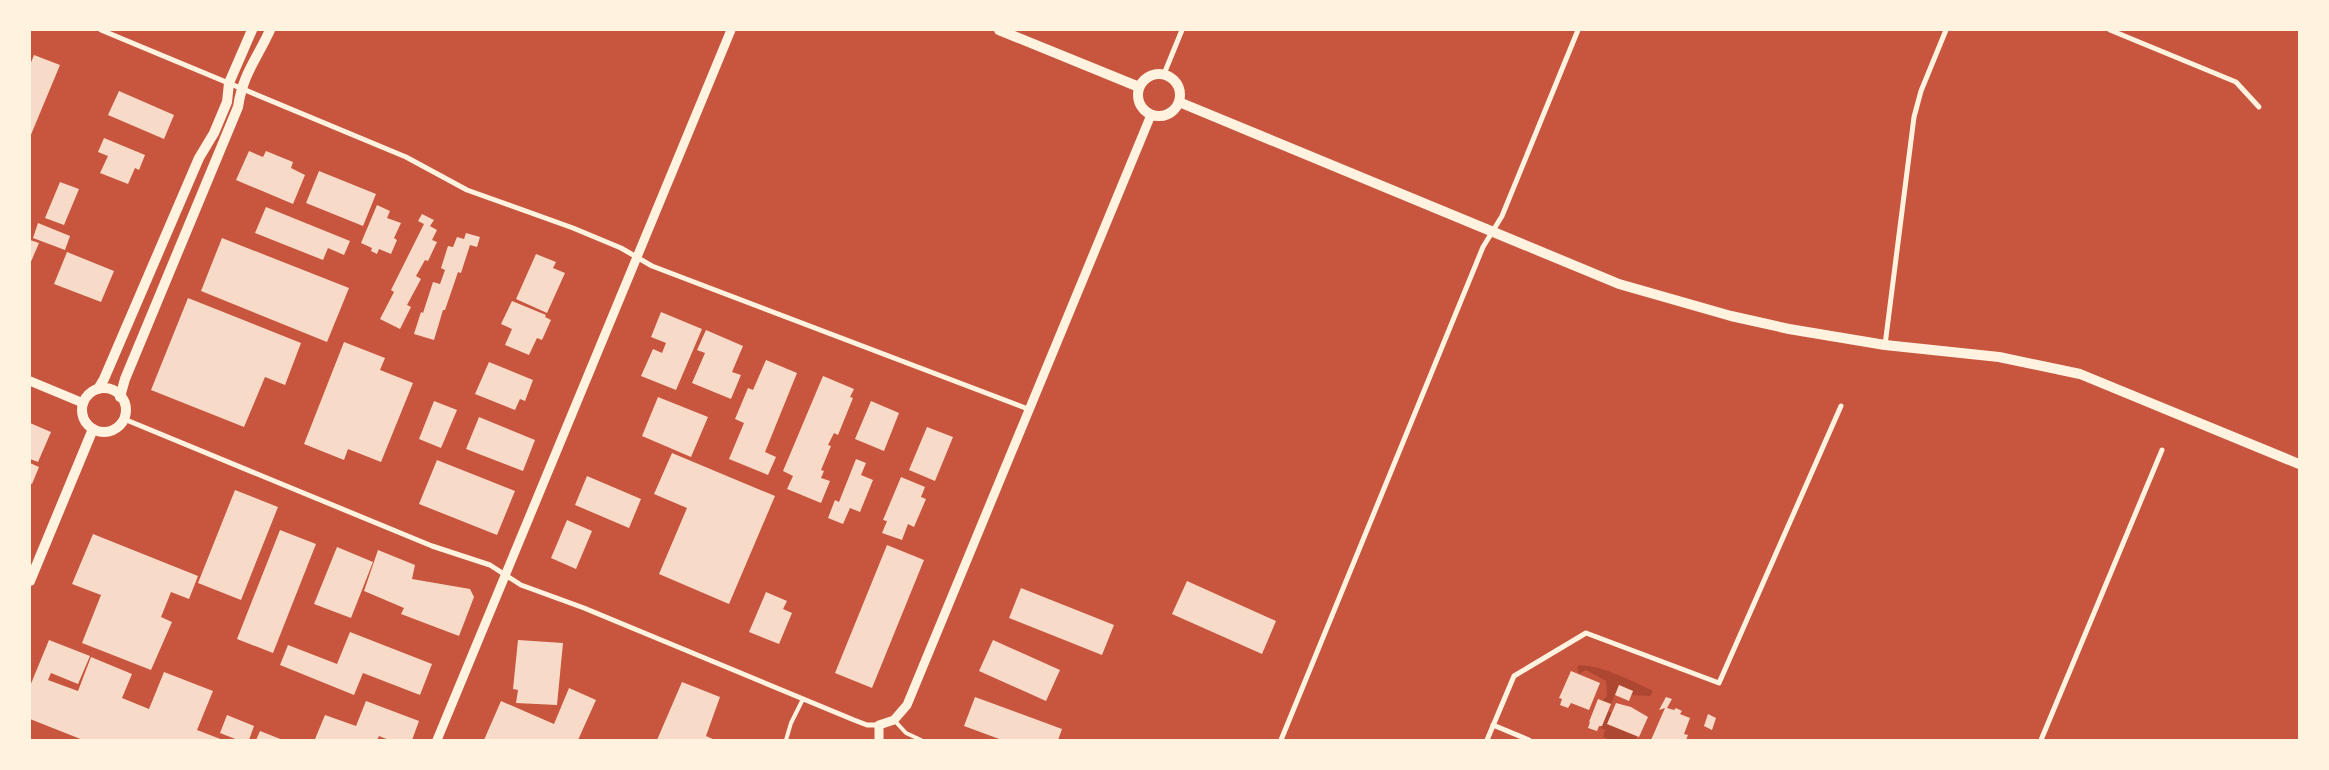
<svg xmlns="http://www.w3.org/2000/svg" width="2329" height="770" font-family="Quicksand,sans-serif">
	<style>
		.green { fill: #ae4732 }
		.building { fill: #f7dbc8 }
		.lines { fill: none; stroke-linecap: round; stroke-linejoin: round }
		.service { stroke: #fff3e0; stroke-width: 4 }
		.minor { stroke: #fff3e0; stroke-width: 5 }
		.tertiary { stroke: #fff3e0; stroke-width: 9 }
		.secondary { stroke: #fff3e0; stroke-width: 10 }
	</style>
	<rect width="100%" height="100%" fill="#c8553d"/>
	<g class="green">
		<path d="M 1580,665 C 1607,667 1629,680 1653,691 L 1650,696 L 1631,695 L 1633,691 L 1619,685 L 1611,704 L 1602,701 L 1607,696 L 1606,681 L 1586,670 L 1579,674 L 1577,667 Z"/>
		<path d="M 1608,711 L 1612,713 L 1607,724 L 1637,736 L 1636,740 L 1611,740 L 1603,737 L 1605,730 L 1601,728 Z"/>
	</g>
	<g class="building">
		<path d="M 34,55 L 60,65 L 30,137 L 30,65 Z"/>
		<path d="M 119,91 L 174,115 L 164,139 L 108,115 Z"/>
		<path d="M 104,138 L 145,155 L 139,170 L 135,168 L 128,184 L 100,173 L 108,156 L 98,152 Z"/>
		<path d="M 249,151 L 263,157 L 266,151 L 293,162 L 291,168 L 305,175 L 293,204 L 236,180 Z"/>
		<path d="M 319,171 L 376,194 L 363,226 L 306,203 Z"/>
		<path d="M 60,182 L 79,189 L 64,225 L 45,218 Z"/>
		<path d="M 377,205 L 390,211 L 387,218 L 401,223 L 394,238 L 397,240 L 391,254 L 379,249 L 377,254 L 371,251 L 372,248 L 361,243 Z"/>
		<path d="M 266,207 L 350,241 L 344,255 L 328,248 L 323,260 L 255,233 Z"/>
		<path d="M 422,214 L 434,220 L 430,226 L 437,230 L 432,240 L 437,242 L 428,261 L 425,260 L 416,276 L 421,279 L 407,305 L 411,307 L 400,329 L 380,319 L 394,292 L 391,290 L 424,224 L 418,221 Z"/>
		<path d="M 38,223 L 70,236 L 65,250 L 33,238 Z"/>
		<path d="M 466,233 L 480,237 L 477,247 L 470,245 L 461,273 L 458,272 L 445,310 L 443,310 L 434,340 L 414,334 L 421,312 L 423,313 L 433,282 L 440,284 L 445,270 L 441,268 L 448,246 L 453,247 L 457,237 L 464,239 Z"/>
		<path d="M 222,238 L 349,288 L 327,342 L 201,291 Z"/>
		<path d="M 30,240 L 39,243 L 30,264 Z"/>
		<path d="M 67,252 L 114,271 L 101,302 L 54,284 Z"/>
		<path d="M 536,254 L 556,262 L 553,268 L 565,273 L 547,313 L 516,299 Z"/>
		<path d="M 188,298 L 301,343 L 285,385 L 265,377 L 244,427 L 151,390 Z"/>
		<path d="M 512,301 L 546,315 L 545,317 L 551,320 L 542,340 L 537,338 L 529,355 L 505,345 L 512,329 L 501,324 Z"/>
		<path d="M 661,312 L 702,329 L 676,390 L 641,376 L 653,349 L 662,353 L 666,343 L 651,337 Z"/>
		<path d="M 706,330 L 743,346 L 732,372 L 741,375 L 731,399 L 692,383 L 705,353 L 697,350 Z"/>
		<path d="M 344,342 L 385,358 L 380,370 L 413,383 L 381,462 L 348,449 L 344,460 L 304,444 Z"/>
		<path d="M 766,360 L 797,373 L 765,452 L 776,457 L 768,475 L 729,459 L 744,423 L 735,419 L 748,388 L 753,390 Z"/>
		<path d="M 489,362 L 533,380 L 525,401 L 520,399 L 515,410 L 475,394 Z"/>
		<path d="M 823,376 L 854,389 L 850,397 L 853,398 L 838,435 L 834,433 L 828,445 L 831,446 L 821,470 L 824,471 L 821,478 L 830,481 L 821,503 L 787,489 L 793,476 L 783,471 Z"/>
		<path d="M 658,397 L 708,417 L 691,457 L 642,436 Z"/>
		<path d="M 434,401 L 457,410 L 441,448 L 419,439 Z"/>
		<path d="M 871,401 L 899,413 L 884,451 L 855,439 Z"/>
		<path d="M 479,417 L 535,440 L 523,471 L 466,449 Z"/>
		<path d="M 30,423 L 51,432 L 38,462 L 30,459 Z"/>
		<path d="M 927,427 L 953,437 L 935,481 L 909,470 Z"/>
		<path d="M 672,453 L 775,496 L 729,604 L 659,574 L 687,508 L 654,494 Z"/>
		<path d="M 856,459 L 866,463 L 861,475 L 873,480 L 860,512 L 850,508 L 843,524 L 828,518 L 835,500 L 839,502 Z"/>
		<path d="M 437,460 L 515,491 L 497,535 L 419,504 Z"/>
		<path d="M 30,463 L 39,467 L 32,484 L 30,483 Z"/>
		<path d="M 587,476 L 641,499 L 629,528 L 575,505 Z"/>
		<path d="M 901,477 L 925,487 L 921,497 L 926,499 L 914,527 L 908,524 L 902,540 L 882,533 L 887,521 L 883,520 Z"/>
		<path d="M 235,490 L 278,507 L 241,600 L 198,583 Z"/>
		<path d="M 567,520 L 592,531 L 576,569 L 551,558 Z"/>
		<path d="M 280,530 L 316,544 L 273,653 L 237,639 Z"/>
		<path d="M 93,534 L 198,576 L 189,599 L 171,592 L 161,617 L 172,622 L 151,670 L 82,643 L 101,595 L 72,584 Z"/>
		<path d="M 887,545 L 924,560 L 872,688 L 835,673 Z"/>
		<path d="M 337,547 L 373,562 L 351,618 L 314,604 Z"/>
		<path d="M 378,550 L 415,565 L 412,579 L 470,589 L 474,597 L 459,636 L 401,614 L 404,608 L 364,591 Z"/>
		<path d="M 1187,581 L 1276,621 L 1262,654 L 1172,614 Z"/>
		<path d="M 1021,588 L 1114,625 L 1102,655 L 1009,618 Z"/>
		<path d="M 766,592 L 787,601 L 783,609 L 792,613 L 779,644 L 749,632 Z"/>
		<path d="M 350,632 L 432,664 L 420,695 L 363,673 L 354,695 L 280,665 L 288,645 L 337,664 Z"/>
		<path d="M 49,640 L 90,656 L 78,684 L 51,673 L 48,680 L 78,691 L 91,657 L 132,674 L 122,698 L 149,709 L 164,672 L 213,691 L 197,730 L 223,740 L 83,740 L 30,719 L 30,686 Z"/>
		<path d="M 518,640 L 563,643 L 557,705 L 516,703 L 518,690 L 513,689 Z"/>
		<path d="M 993,640 L 1060,670 L 1046,701 L 979,671 Z"/>
		<path d="M 1571,671 L 1600,683 L 1589,710 L 1571,703 L 1568,708 L 1560,705 L 1562,699 L 1559,698 Z"/>
		<path d="M 682,682 L 720,697 L 706,736 L 715,740 L 657,740 Z"/>
		<path d="M 1619,685 L 1633,691 L 1629,701 L 1615,695 Z"/>
		<path d="M 569,688 L 596,700 L 578,740 L 484,740 L 501,701 L 554,724 Z"/>
		<path d="M 975,697 L 1062,729 L 1058,740 L 1002,740 L 964,726 Z"/>
		<path d="M 1666,697 L 1672,699 L 1667,708 L 1674,710 L 1676,708 L 1682,711 L 1680,714 L 1690,718 L 1684,734 L 1688,735 L 1686,740 L 1651,740 L 1665,708 L 1659,710 Z"/>
		<path d="M 1598,699 L 1611,704 L 1602,726 L 1599,726 L 1597,731 L 1588,728 L 1590,722 L 1589,722 Z"/>
		<path d="M 366,701 L 419,721 L 412,740 L 389,740 L 379,736 L 377,740 L 315,739 L 325,715 L 356,726 Z"/>
		<path d="M 1616,703 L 1631,707 L 1648,717 L 1639,737 L 1607,724 Z"/>
		<path d="M 1708,714 L 1716,718 L 1712,730 L 1704,726 Z"/>
		<path d="M 227,715 L 254,726 L 249,740 L 238,740 L 220,733 Z"/>
		<path d="M 260,731 L 283,740 L 256,740 Z"/>
	</g>
	<g class="lines">
		<g class="service">
			<path d="M 894,720 L 906,733 L 921,740"/>
			<path d="M 786,740 L 791,723 L 803,699"/>
		</g>
		<g class="minor">
			<path d="M 101,30 L 406,157 L 467,190 L 573,228 L 621,248 L 652,266 L 1028,409"/>
			<path d="M 2110,30 L 2236,82 L 2259,107"/>
			<path d="M 1164,74 L 1182,30"/>
			<path d="M 1885,345 L 1914,117 L 1921,91 L 1946,30"/>
			<path d="M 124,419 L 432,546 L 490,565 L 521,585 L 584,608 L 854,720 L 867,725 L 879,725"/>
			<path d="M 1493,725 L 1529,740"/>
			<path d="M 1281,740 L 1483,247 L 1502,216 L 1578,30"/>
			<path d="M 1487,740 L 1514,676 L 1586,633 L 1719,683 L 1841,406"/>
			<path d="M 2041,740 L 2162,450"/>
		</g>
		<g class="tertiary">
			<path d="M 30,381 L 83,403"/>
			<path d="M 437,740 L 731,30"/>
			<path d="M 879,740 L 879,725 L 894,720 L 907,705 L 1151,115"/>
		</g>
		<g class="secondary">
			<path d="M 999,30 L 1139,87"/>
			<circle cx="1159" cy="95" r="21"/>
			<path d="M 1179,102 L 1619,284 L 1731,316 L 1789,329 L 1885,345 L 1999,357 L 2080,374 L 2299,464"/>
			<circle cx="104" cy="410" r="22"/>
			<path d="M 98,389 L 104,379 L 199,158 L 214,133 L 227,102 L 229,83 L 252,30"/>
			<path d="M 120,397 L 125,379 L 238,107 C 243,73 257,59 270,30"/>
			<path d="M 30,581 L 93,429"/>
		</g>
	</g>
	<rect width="2329" height="770" fill="none" stroke="#fff3e0" stroke-width="62"/>
</svg>
